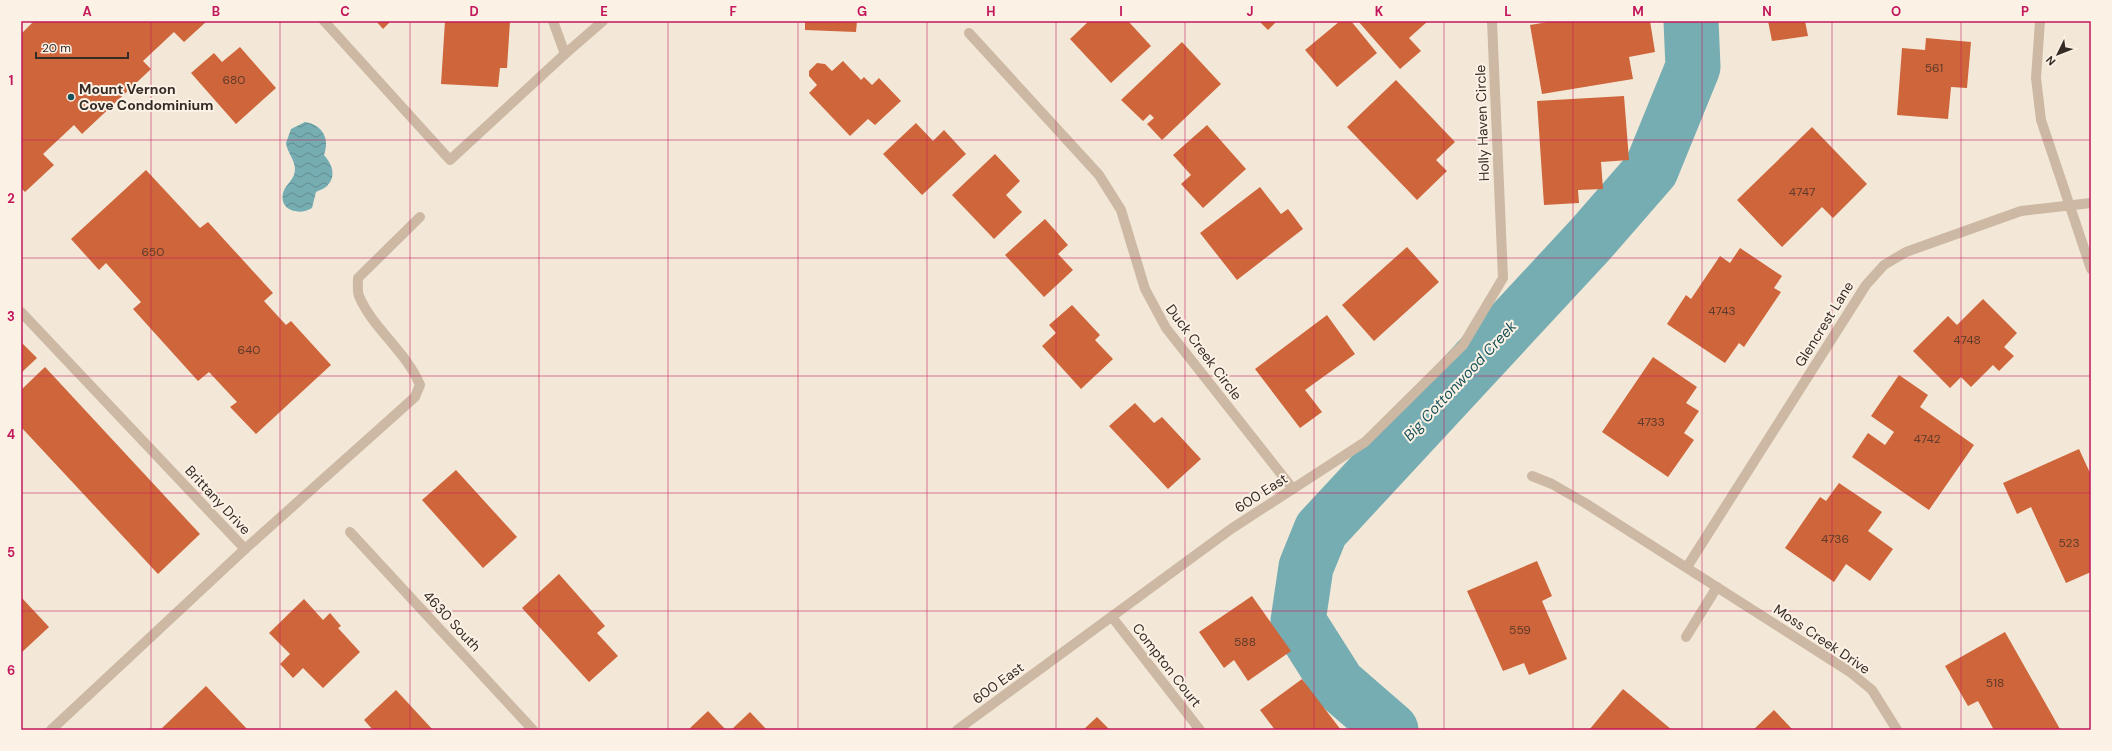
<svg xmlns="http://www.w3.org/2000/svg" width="2112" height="751" font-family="'DM Sans',sans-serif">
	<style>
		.water { fill: url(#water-waves) }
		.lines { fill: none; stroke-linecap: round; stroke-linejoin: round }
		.river { stroke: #75adb2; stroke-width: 55 }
		.building { fill: #cf653a }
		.service { stroke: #ccb8a3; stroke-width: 10 }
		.minor { stroke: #ccb8a3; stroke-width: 10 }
		.grid { fill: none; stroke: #c2185b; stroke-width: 1; stroke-opacity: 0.55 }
		.poi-dot { fill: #18535b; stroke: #fbf1e5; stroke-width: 1.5 }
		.labels { text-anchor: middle; stroke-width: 4; stroke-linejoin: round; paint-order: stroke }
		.number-label { font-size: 12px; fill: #5c3a2b }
		.poi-label { font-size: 14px; font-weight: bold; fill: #362c26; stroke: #fbf1e5; text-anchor: start }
		.street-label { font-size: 14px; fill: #362c26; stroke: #fbf1e5 }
		.water-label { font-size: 15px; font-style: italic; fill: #18535b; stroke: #fbf1e5 }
		.neatline { fill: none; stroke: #c2185b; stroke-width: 1.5 }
		.grid-label { font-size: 13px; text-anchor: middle; font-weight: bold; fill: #c2185b }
	</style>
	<defs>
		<pattern id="water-waves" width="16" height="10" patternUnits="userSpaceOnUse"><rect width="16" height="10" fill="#75adb2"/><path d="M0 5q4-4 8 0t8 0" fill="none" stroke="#618d91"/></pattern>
	</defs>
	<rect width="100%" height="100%" fill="#f3e8d8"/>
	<path class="water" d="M 305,122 C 323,125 330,139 324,155 C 332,164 337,176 327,186 C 324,189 319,190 316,192 L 312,208 C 300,216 279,211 283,193 C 286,183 295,180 295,169 C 295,160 287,152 286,143 L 291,129 Z"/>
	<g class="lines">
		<path class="river" d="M 1391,730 L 1338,684 L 1298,621 L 1306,567 L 1321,530 L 1590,240 L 1651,170 L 1693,67 L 1691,21"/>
	</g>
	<g class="building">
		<path d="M 34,21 L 207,21 L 184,42 L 174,32 L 143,61 L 151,69 L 82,134 L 74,125 L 43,154 L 54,165 L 25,192 L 21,188 L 21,34 Z"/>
		<path d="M 376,21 L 391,21 L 383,29 Z"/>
		<path d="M 445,21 L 510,21 L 507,68 L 500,68 L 498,87 L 441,84 Z"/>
		<path d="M 805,21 L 857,21 L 856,32 L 805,30 Z"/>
		<path d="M 1089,21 L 1128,21 L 1151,46 L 1111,83 L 1070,39 Z"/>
		<path d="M 1259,21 L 1277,21 L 1268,30 Z"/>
		<path d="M 1340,21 L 1351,21 L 1377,53 L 1337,87 L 1305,50 Z"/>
		<path d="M 1358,21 L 1428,21 L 1409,38 L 1421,51 L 1400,69 Z"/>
		<path d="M 1554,21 L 1650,21 L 1655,52 L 1629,57 L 1633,79 L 1542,94 L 1530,25 Z"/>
		<path d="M 1768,21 L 1805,21 L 1808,36 L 1772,41 Z"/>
		<path d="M 1926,38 L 1971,42 L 1967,88 L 1951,87 L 1948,119 L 1897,115 L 1902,48 L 1925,50 Z"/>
		<path d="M 1182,42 L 1221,84 L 1162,140 L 1147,124 L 1154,118 L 1150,114 L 1143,121 L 1121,100 Z"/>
		<path d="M 240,47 L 276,88 L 236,124 L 191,73 L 214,53 L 222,62 Z"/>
		<path d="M 843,61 L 861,80 L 864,77 L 872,85 L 879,78 L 901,101 L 875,125 L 868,119 L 850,136 L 809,93 L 817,85 L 809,76 L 809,71 L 817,63 L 825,64 L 832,71 Z"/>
		<path d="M 1396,80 L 1455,142 L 1436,160 L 1447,171 L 1417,200 L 1347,127 Z"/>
		<path d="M 1624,96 L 1629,160 L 1601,162 L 1603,189 L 1578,190 L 1579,203 L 1544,205 L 1537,101 Z"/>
		<path d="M 916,123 L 933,141 L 944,130 L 966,154 L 922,195 L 883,154 Z"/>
		<path d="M 1207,125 L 1246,169 L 1203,208 L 1181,184 L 1191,175 L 1173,155 Z"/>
		<path d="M 1812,127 L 1867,184 L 1833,218 L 1822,207 L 1782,247 L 1737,200 Z"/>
		<path d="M 995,154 L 1020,181 L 1006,195 L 1022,212 L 994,239 L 952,195 Z"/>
		<path d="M 146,170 L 200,228 L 208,222 L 273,293 L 264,301 L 286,325 L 291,321 L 331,365 L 256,434 L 230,407 L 237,402 L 209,372 L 198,381 L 133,309 L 141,302 L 106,263 L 99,270 L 71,239 Z"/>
		<path d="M 1260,187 L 1281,214 L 1288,209 L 1303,229 L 1237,280 L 1200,233 Z"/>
		<path d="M 1045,219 L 1068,245 L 1058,254 L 1073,270 L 1044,297 L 1005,255 Z"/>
		<path d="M 1407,247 L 1439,282 L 1374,341 L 1342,305 Z"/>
		<path d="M 1740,248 L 1782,276 L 1774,288 L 1781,292 L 1744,347 L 1739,343 L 1725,363 L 1667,324 L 1686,295 L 1691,299 L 1720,256 L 1730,263 Z"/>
		<path d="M 1983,299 L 2017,333 L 2004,347 L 2014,356 L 1999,371 L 1993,365 L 1971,387 L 1961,377 L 1950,388 L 1913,351 L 1948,316 L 1957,325 Z"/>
		<path d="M 1072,305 L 1100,335 L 1095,340 L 1113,359 L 1081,389 L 1042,346 L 1056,333 L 1049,325 Z"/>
		<path d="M 1327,315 L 1355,354 L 1305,390 L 1322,412 L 1300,428 L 1255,369 Z"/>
		<path d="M 21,342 L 37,358 L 21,373 Z"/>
		<path d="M 1653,357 L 1697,387 L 1686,403 L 1699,411 L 1684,433 L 1694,440 L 1668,477 L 1602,432 Z"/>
		<path d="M 45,367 L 200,534 L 158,574 L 21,427 L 21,390 Z"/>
		<path d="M 1899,375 L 1928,395 L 1920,407 L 1974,445 L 1929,510 L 1852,457 L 1868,433 L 1885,445 L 1894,432 L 1871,416 Z"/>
		<path d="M 1135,403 L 1154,423 L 1162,417 L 1201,459 L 1168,489 L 1109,426 Z"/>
		<path d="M 2079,449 L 2091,475 L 2091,572 L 2066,583 L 2031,507 L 2017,514 L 2003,483 Z"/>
		<path d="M 456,470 L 517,537 L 483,568 L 422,500 Z"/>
		<path d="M 1839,483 L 1882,512 L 1868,531 L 1893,549 L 1870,581 L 1846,564 L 1834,582 L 1785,548 L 1820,497 L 1826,501 Z"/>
		<path d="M 1537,561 L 1552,596 L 1542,601 L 1567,659 L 1529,675 L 1524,663 L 1503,671 L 1467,591 Z"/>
		<path d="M 559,574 L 605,626 L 597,633 L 618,656 L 589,682 L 522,608 Z"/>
		<path d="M 1252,596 L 1291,651 L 1248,681 L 1234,660 L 1224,668 L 1199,632 Z"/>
		<path d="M 21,597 L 49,627 L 21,653 Z"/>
		<path d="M 304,599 L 323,620 L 330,613 L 341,626 L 338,628 L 360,652 L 323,688 L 303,668 L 293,678 L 280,664 L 290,654 L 269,633 Z"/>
		<path d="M 2005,632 L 2060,729 L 2057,730 L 1994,730 L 1978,701 L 1968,706 L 1945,666 Z"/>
		<path d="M 1302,679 L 1341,730 L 1275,730 L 1260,710 Z"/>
		<path d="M 206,686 L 248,730 L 160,730 Z"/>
		<path d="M 1623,689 L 1672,730 L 1589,730 Z"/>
		<path d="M 396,690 L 433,730 L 373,730 L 364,720 Z"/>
		<path d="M 1774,710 L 1793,730 L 1753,730 Z"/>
		<path d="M 708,711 L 726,730 L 688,730 Z"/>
		<path d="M 750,712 L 767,730 L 731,730 Z"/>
		<path d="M 1097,717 L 1110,730 L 1083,730 Z"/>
	</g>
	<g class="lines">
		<g class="service">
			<path d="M 324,21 L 450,160 L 565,54 L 603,21"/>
			<path d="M 553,21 L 565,54"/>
			<path d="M 245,549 L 415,397 L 420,385 C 406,351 373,329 359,296 C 357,291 358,284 358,278 L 420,217"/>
		</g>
		<g class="minor">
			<path d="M 2040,21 L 2036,78 L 2041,120 L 2091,269"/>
			<path d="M 969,33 L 1099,175 L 1121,210 L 1145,289 L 1166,328 L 1293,489"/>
			<path d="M 21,312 L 245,549 L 51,730"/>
			<path d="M 1532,476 L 1552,484 L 1585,503 L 1850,672 L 1872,690 L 1897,730"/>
			<path d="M 350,532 L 533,730"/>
			<path d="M 1687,567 L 1866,285 L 1884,265 L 1906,252 L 2021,211 L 2091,203"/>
			<path d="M 1112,617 L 1200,730"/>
			<path d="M 1686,637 L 1717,587"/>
			<path d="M 957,730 L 1231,529 L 1365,442 L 1463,345 L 1503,278 L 1492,21"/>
		</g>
	</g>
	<path class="grid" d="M 151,21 L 151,730M 280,21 L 280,730M 410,21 L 410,730M 539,21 L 539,730M 668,21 L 668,730M 798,21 L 798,730M 927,21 L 927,730M 1056,21 L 1056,730M 1185,21 L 1185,730M 1314,21 L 1314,730M 1444,21 L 1444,730M 1573,21 L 1573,730M 1702,21 L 1702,730M 1832,21 L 1832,730M 1961,21 L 1961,730M 21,140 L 2091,140M 21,258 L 2091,258M 21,376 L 2091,376M 21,493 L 2091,493M 21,611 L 2091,611"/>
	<circle class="poi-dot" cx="71" cy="97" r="4"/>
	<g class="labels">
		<g class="number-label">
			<text x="1934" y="72">561</text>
			<text x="234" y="84">680</text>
			<text x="1802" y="196">4747</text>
			<text x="153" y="256">650</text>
			<text x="1722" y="315">4743</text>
			<text x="1967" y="344">4748</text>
			<text x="249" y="354">640</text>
			<text x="1651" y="426">4733</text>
			<text x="1927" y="443">4742</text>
			<text x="1835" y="543">4736</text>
			<text x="2069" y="547">523</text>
			<text x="1520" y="634">559</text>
			<text x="1245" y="646">588</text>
			<text x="1995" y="687">518</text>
		</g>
		<g class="poi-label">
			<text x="79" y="94">Mount Vernon<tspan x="79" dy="16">Cove Condominium</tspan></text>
		</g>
		<g class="street-label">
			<text transform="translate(1482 123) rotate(-92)" y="5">Holly Haven Circle</text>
			<text transform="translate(1824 324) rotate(-58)" y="5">Glencrest Lane</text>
			<text transform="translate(1204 352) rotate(53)" y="5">Duck Creek Circle</text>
			<text transform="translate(1261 493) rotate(-33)" y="5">600 East</text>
			<text transform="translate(218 500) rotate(47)" y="5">Brittany Drive</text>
			<text transform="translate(452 621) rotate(47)" y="5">4630 South</text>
			<text transform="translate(1822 639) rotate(34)" y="5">Moss Creek Drive</text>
			<text transform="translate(1167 665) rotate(52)" y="5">Compton Court</text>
			<text transform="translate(998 683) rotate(-36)" y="5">600 East</text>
		</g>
		<g class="water-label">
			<text transform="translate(1460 381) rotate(-47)" y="5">Big Cottonwood Creek</text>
		</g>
	</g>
	<rect width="2112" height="751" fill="none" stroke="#fbf1e5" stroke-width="44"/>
	<g transform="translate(2058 54) rotate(227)" stroke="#fbf1e5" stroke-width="3" paint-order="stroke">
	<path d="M0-3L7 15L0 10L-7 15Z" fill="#362c26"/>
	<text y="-6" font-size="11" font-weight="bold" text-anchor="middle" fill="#362c26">N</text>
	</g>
	<path d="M36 52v6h92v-6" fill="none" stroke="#362c26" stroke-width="2"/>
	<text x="42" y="52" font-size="12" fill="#362c26" stroke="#fbf1e5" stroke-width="3" paint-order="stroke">20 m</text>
	<rect x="22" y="22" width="2068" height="707" class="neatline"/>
	<g class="grid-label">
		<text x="87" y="16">A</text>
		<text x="216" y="16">B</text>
		<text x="345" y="16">C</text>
		<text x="474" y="16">D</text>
		<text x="604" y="16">E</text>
		<text x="733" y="16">F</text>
		<text x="862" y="16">G</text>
		<text x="991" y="16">H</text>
		<text x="1121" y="16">I</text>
		<text x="1250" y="16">J</text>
		<text x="1379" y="16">K</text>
		<text x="1508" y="16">L</text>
		<text x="1638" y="16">M</text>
		<text x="1767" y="16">N</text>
		<text x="1896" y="16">O</text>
		<text x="2025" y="16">P</text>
		<text x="11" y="85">1</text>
		<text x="11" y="203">2</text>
		<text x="11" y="321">3</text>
		<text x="11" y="439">4</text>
		<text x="11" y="557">5</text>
		<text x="11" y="675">6</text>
	</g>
</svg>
